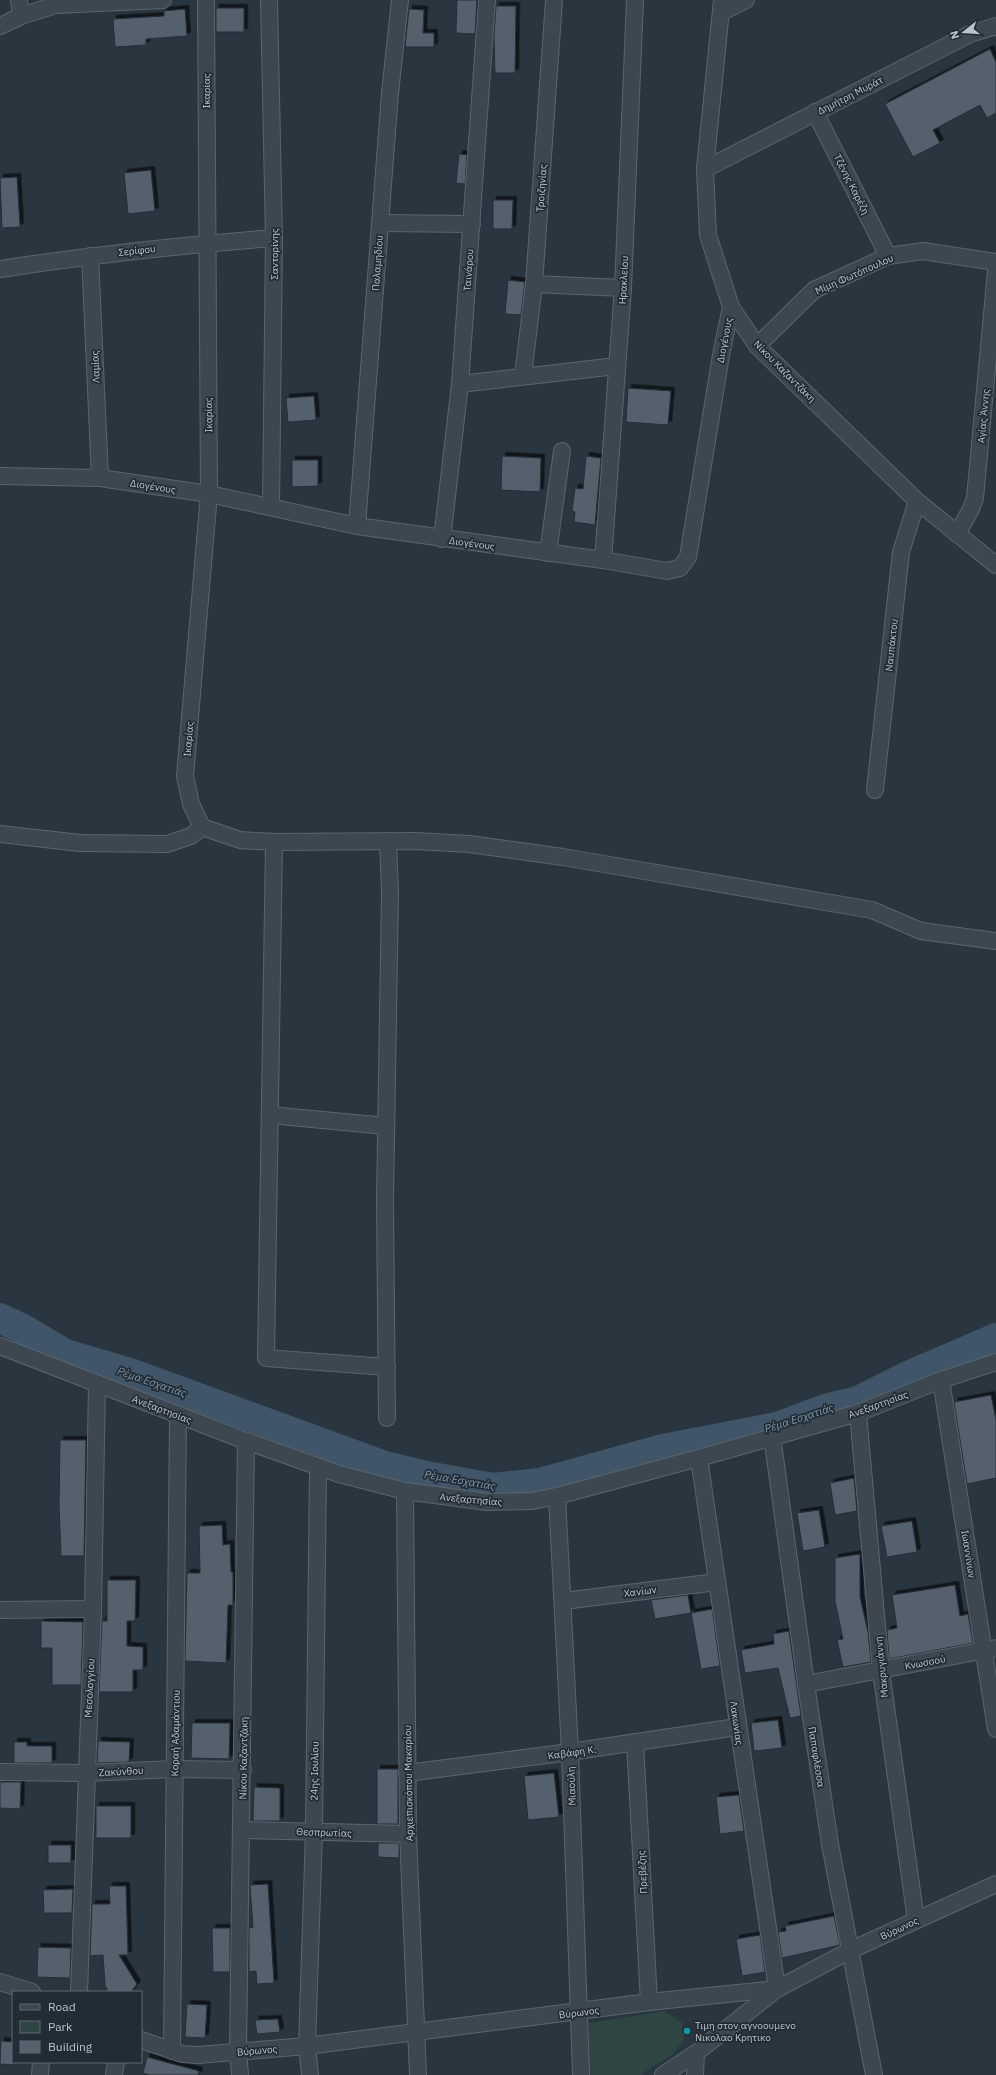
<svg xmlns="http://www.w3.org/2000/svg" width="996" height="2075" font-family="'IBM Plex Sans',sans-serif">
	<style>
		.green { fill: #2e4543 }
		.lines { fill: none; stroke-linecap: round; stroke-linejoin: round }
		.river { stroke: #405568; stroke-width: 30 }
		.building { fill: #55616d; stroke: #242e37; filter: url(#shadow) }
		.minor-casing { stroke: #5b656d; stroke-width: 18 }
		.minor { stroke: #3d4750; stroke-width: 16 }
		.culture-dot { fill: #0f9aa8; stroke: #222c35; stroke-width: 1.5 }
		.labels { text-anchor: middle; stroke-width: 3.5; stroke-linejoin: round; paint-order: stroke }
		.street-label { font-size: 10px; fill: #bac2ca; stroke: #222c35 }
		.poi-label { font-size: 10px; fill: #bac2ca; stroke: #222c35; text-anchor: start }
		.water-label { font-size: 11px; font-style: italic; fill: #7d96aa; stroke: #222c35 }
	</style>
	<defs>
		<filter id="shadow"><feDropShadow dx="3.5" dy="-3.5" stdDeviation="0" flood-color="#0009"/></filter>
	</defs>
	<rect width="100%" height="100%" fill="#293640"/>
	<path class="green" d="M 665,2011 L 682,2023 L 684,2040 L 673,2054 L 640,2075 L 588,2075 L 589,2023 Z"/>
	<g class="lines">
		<path class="river" d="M 0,1318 L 23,1329 L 65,1354 L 133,1374 L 385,1466 L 432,1477 L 493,1488 L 540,1483 L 663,1449 L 777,1427 L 828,1408 L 858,1401 L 910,1375 L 996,1338"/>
	</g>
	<g class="building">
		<path d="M 457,0 L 477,0 L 475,34 L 456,33 Z"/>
		<path d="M 496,6 L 516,6 L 515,73 L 495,73 L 494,35 Z"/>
		<rect x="216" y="8" width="28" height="24"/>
		<path d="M 185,9 L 187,36 L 146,39 L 146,45 L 115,47 L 113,19 L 164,16 L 164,11 Z"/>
		<path d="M 409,9 L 424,10 L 423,33 L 434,33 L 434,47 L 405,47 Z"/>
		<path d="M 990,49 L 996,62 L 996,113 L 987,118 L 980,105 L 933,130 L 940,143 L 913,157 L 885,104 Z"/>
		<path d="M 459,154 L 467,155 L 465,184 L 456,183 Z"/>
		<path d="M 151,170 L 155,211 L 128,214 L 124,173 Z"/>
		<path d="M 17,177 L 20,227 L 2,228 L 0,178 Z"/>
		<path d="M 493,200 L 513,200 L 512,229 L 493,229 Z"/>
		<path d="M 508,280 L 525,282 L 521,315 L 505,314 Z"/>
		<path d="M 628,388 L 671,391 L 668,425 L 626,422 Z"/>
		<path d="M 314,396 L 316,420 L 288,422 L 286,398 Z"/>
		<path d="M 502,456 L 541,458 L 540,492 L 501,490 Z"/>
		<path d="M 586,456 L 601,458 L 595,525 L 574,522 L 575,512 L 572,511 L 575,488 L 583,489 Z"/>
		<path d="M 292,460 L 318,460 L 318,486 L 292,487 Z"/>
		<path d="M 991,1395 L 996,1420 L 996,1478 L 967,1484 L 954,1402 Z"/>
		<path d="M 60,1440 L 86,1440 L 84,1556 L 61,1556 L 59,1505 Z"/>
		<path d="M 854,1478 L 857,1511 L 835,1515 L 830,1483 Z"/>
		<path d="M 819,1510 L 825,1547 L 803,1551 L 797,1513 Z"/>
		<path d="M 912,1521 L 917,1552 L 887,1557 L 881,1526 Z"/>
		<path d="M 222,1525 L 223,1545 L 230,1544 L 231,1572 L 233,1572 L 233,1605 L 228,1605 L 226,1663 L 185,1661 L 187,1573 L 200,1573 L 199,1526 Z"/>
		<path d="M 860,1554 L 860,1597 L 868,1632 L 871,1662 L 843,1667 L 837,1640 L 843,1639 L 835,1601 L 835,1558 Z"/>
		<path d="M 107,1580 L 136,1580 L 135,1621 L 127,1621 L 127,1646 L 143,1647 L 143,1670 L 133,1670 L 133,1692 L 99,1692 L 102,1621 L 107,1621 Z"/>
		<path d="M 955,1585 L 960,1616 L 968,1614 L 973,1643 L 889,1659 L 887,1630 L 897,1628 L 892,1595 Z"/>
		<path d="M 688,1595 L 691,1613 L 655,1619 L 651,1600 Z"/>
		<path d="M 712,1609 L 720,1666 L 701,1669 L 691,1613 Z"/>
		<path d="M 41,1621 L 83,1622 L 81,1685 L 52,1685 L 52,1648 L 41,1648 Z"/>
		<path d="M 789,1631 L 801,1716 L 790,1718 L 778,1668 L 745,1673 L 741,1650 L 774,1644 L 773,1634 Z"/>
		<path d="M 778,1720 L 782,1748 L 754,1751 L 751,1723 Z"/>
		<path d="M 192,1723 L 230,1723 L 229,1759 L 191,1758 Z"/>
		<path d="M 98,1741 L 130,1742 L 129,1762 L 97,1763 Z"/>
		<path d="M 14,1742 L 27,1742 L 27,1746 L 52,1746 L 52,1763 L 14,1763 Z"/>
		<rect x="377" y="1769" width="21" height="55"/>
		<path d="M 554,1773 L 559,1817 L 528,1820 L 524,1776 Z"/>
		<path d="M 0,1782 L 21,1782 L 20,1809 L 0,1808 Z"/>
		<path d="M 254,1787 L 280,1788 L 280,1821 L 253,1821 Z"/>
		<path d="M 739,1795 L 744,1831 L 720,1834 L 716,1797 Z"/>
		<rect x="96" y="1806" width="35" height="32"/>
		<path d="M 378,1843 L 399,1843 L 399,1858 L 378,1857 Z"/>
		<rect x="48" y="1845" width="23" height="18"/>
		<path d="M 268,1884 L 274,1983 L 257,1984 L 256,1971 L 249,1972 L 249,1928 L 253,1927 L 250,1885 Z"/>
		<path d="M 109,1886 L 126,1886 L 128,1955 L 119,1955 L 137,1984 L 131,1992 L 108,1992 L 105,1985 L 103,1955 L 90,1956 L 92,1904 L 110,1904 Z"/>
		<path d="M 73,1889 L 72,1913 L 44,1913 L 43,1890 Z"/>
		<path d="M 834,1916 L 840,1945 L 782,1958 L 778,1932 L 786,1931 L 785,1926 Z"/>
		<path d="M 212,1928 L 230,1928 L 230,1972 L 213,1972 Z"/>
		<path d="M 760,1935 L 765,1972 L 742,1976 L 736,1939 Z"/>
		<path d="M 38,1947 L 71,1948 L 70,1978 L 37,1977 Z"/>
		<path d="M 187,2004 L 207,2005 L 205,2038 L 185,2037 Z"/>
		<path d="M 278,2019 L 280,2032 L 257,2034 L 255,2020 Z"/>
		<path d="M 1,2041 L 13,2042 L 13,2065 L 0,2064 Z"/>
		<path d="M 147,2057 L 199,2071 L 198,2075 L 150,2075 L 143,2073 Z"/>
	</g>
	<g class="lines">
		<g class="minor-casing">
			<g id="minor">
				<path d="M 19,0 L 21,16"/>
				<path d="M 269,0 L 274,238 L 271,507"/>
				<path d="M 722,0 L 705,169 L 708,235 L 731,307 L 757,346 L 917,501 L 996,565"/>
				<path d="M 722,12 L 746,0"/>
				<path d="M 0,26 L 21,16 L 56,5 L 163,0"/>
				<path d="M 815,112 L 888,256"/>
				<path d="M 705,169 L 970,34 L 996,26"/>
				<path d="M 380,223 L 472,224"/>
				<path d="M 90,256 L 100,478"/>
				<path d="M 0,269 C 91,255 182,245 274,238"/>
				<path d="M 534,284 L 623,288"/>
				<path d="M 757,346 L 814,290 L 888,256 L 923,251 L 996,262"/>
				<path d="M 523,376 L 534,284 L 554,0"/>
				<path d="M 460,384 L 616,366"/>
				<path d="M 0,476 L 100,478 L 209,494 L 357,526 L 603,560 L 667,571 L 680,568 L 688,557 L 721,355 L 731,307"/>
				<path d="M 357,526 L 390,93 L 400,0"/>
				<path d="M 957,534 L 971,509 L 975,498 L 996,271"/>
				<path d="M 442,539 L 460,384 L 487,0"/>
				<path d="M 548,553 L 562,451"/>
				<path d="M 603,560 L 623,288 L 635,0"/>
				<path d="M 875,790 L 901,552 L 917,501"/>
				<path d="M 202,827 L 191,804 L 185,776 L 209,494 L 206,0"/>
				<path d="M 0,834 L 80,843 L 167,844 L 191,836 L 202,827 L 240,840 L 274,842 L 415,841 L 469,844 L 563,857 L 872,910 L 921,931 L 996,941"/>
				<path d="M 274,842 L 266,1358 L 387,1367"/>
				<path d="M 270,1115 L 386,1126"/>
				<path d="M 0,1346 L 246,1441 L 339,1474 L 405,1491 L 487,1502 L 532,1501 L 557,1496 L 699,1458 L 858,1413 L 941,1380 L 996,1362"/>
				<path d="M 941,1380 L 996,1729"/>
				<path d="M 858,1413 L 881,1671 L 916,1920"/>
				<path d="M 387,1418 L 385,1200 L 390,892 L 388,841"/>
				<path d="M 772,1436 L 806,1684 L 830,1844 L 874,2075"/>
				<path d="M 699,1458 L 777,1989"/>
				<path d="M 405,1491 L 408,1834 L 418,2075"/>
				<path d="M 557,1496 L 570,1752 L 581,2075"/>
				<path d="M 563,1601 L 717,1582"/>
				<path d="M 0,1610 L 93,1609"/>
				<path d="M 806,1684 L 996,1648"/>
				<path d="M 635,1742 L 649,2002"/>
				<path d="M 0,1772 L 86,1773 L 175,1769 L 243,1770"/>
				<path d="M 407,1773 L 570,1752 L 737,1727"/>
				<path d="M 241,1830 L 408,1834"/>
				<path d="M 0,1982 L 32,1992"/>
				<path d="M 79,1992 L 93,1609 L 97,1384"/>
				<path d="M 141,2040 L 182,2054 L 198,2055 L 307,2046 L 649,2002 L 777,1989 L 851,1950 L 996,1884"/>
				<path d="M 172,2051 L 178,1415"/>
				<path d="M 40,2075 L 41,2062"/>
				<path d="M 114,2075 L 116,2062"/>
				<path d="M 240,2075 L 238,2052 L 246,1441"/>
				<path d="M 310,2075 L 307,2046 L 314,1831 L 318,1467"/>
				<path d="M 663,2075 L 696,2053 L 777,1989"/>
				<path d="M 695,2075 L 696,2053"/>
			</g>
		</g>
		<use href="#minor" class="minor"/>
	</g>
	<circle class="culture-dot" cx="687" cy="2031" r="4"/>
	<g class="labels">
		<g class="street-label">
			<text transform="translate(206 91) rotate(-90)" y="4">Ικαρίας</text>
			<text transform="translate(850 95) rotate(-27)" y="4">Δημήτρη Μυράτ</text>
			<text transform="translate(852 184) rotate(63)" y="4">Τζένης Καρέζη</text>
			<text transform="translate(541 188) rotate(-86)" y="4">Τροιζηνίας</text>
			<text transform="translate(137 250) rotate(-6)" y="4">Σερίφου</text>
			<text transform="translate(274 254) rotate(-90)" y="4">Σαντορίνης</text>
			<text transform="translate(377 263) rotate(-86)" y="4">Παλαμηδίου</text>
			<text transform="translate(468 270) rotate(-86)" y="4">Ταινάρου</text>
			<text transform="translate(854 274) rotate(-24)" y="4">Μίμη Φωτόπουλου</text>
			<text transform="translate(623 280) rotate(-87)" y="4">Ηρακλείου</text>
			<text transform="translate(724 340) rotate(-79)" y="4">Διογένους</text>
			<text transform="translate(95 367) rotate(-93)" y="4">Λαμίας</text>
			<text transform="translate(785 371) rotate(45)" y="4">Νίκου Καζαντζάκη</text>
			<text transform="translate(208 415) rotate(-91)" y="4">Ικαρίας</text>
			<text transform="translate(983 416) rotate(-85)" y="4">Αγίας Άννης</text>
			<text transform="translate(153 486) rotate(9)" y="4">Διογένους</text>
			<text transform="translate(472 543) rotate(8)" y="4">Διογένους</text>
			<text transform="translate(891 645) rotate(-84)" y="4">Ναυπάκτου</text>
			<text transform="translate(188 739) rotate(-85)" y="4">Ικαρίας</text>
			<text transform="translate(878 1404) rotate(-20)" y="4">Ανεξαρτησίας</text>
			<text transform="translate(162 1409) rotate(21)" y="4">Ανεξαρτησίας</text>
			<text transform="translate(471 1499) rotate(5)" y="4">Ανεξαρτησίας</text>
			<text transform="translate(969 1554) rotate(81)" y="4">Ιωαννίνων</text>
			<text transform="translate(640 1591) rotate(-7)" y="4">Χανίων</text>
			<text transform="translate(925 1662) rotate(-11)" y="4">Κνωσσού</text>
			<text transform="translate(881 1667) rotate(-96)" y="4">Μακρυγιάννη</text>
			<text transform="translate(89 1688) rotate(-87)" y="4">Μεσολογγίου</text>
			<text transform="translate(737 1723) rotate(82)" y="4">Λακωνίας</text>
			<text transform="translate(175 1733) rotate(-89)" y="4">Κοραή Αδαμάντιου</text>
			<text transform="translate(572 1752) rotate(-8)" y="4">Καβάφη Κ.</text>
			<text transform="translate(817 1757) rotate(81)" y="4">Παπαφλέσσα</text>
			<text transform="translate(243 1758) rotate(-89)" y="4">Νίκου Καζαντζάκη</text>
			<text transform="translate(121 1771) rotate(-3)" y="4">Ζακύνθου</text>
			<text transform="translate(314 1771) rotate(-89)" y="4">24ης Ιουλίου</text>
			<text transform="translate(408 1783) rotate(-91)" y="4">Αρχιεπισκόπου Μακαρίου</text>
			<text transform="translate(571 1786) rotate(-92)" y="4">Μιαούλη</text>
			<text transform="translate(324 1832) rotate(2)" y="4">Θεσπρωτίας</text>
			<text transform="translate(642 1872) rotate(-93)" y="4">Πρεβέζης</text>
			<text transform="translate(899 1928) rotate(-25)" y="4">Βύρωνος</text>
			<text transform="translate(579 2012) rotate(-7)" y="4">Βύρωνος</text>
			<text transform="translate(257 2050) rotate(-5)" y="4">Βύρωνος</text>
		</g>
		<g class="poi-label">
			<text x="695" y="2029">Τιμη στον αγνοουμενο<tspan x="695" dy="12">Νικολαο Κρητικο</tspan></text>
		</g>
		<g class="water-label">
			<text transform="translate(152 1382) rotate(19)" y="4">Ρέμα Εσχατιάς</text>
			<text transform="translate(799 1418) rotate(-18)" y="4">Ρέμα Εσχατιάς</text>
			<text transform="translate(460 1480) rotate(10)" y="4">Ρέμα Εσχατιάς</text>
		</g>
	</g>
	<rect x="12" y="1991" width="130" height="72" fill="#222c35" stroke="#5f6871"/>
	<rect x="20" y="2004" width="20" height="6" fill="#3d4750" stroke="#5f6871"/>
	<text x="48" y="2011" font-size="12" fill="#bac2ca">Road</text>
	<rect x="20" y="2021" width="20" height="12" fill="#2e4543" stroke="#5f6871"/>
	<text x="48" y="2031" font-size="12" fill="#bac2ca">Park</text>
	<rect x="20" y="2041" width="20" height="12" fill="#55616d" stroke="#5f6871"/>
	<text x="48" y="2051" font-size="12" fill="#bac2ca">Building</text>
	<g transform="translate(964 32) rotate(253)" stroke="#222c35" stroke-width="3" paint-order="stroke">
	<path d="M0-3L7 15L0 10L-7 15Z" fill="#bac2ca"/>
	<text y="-6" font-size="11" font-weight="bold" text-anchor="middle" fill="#bac2ca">N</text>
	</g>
</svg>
